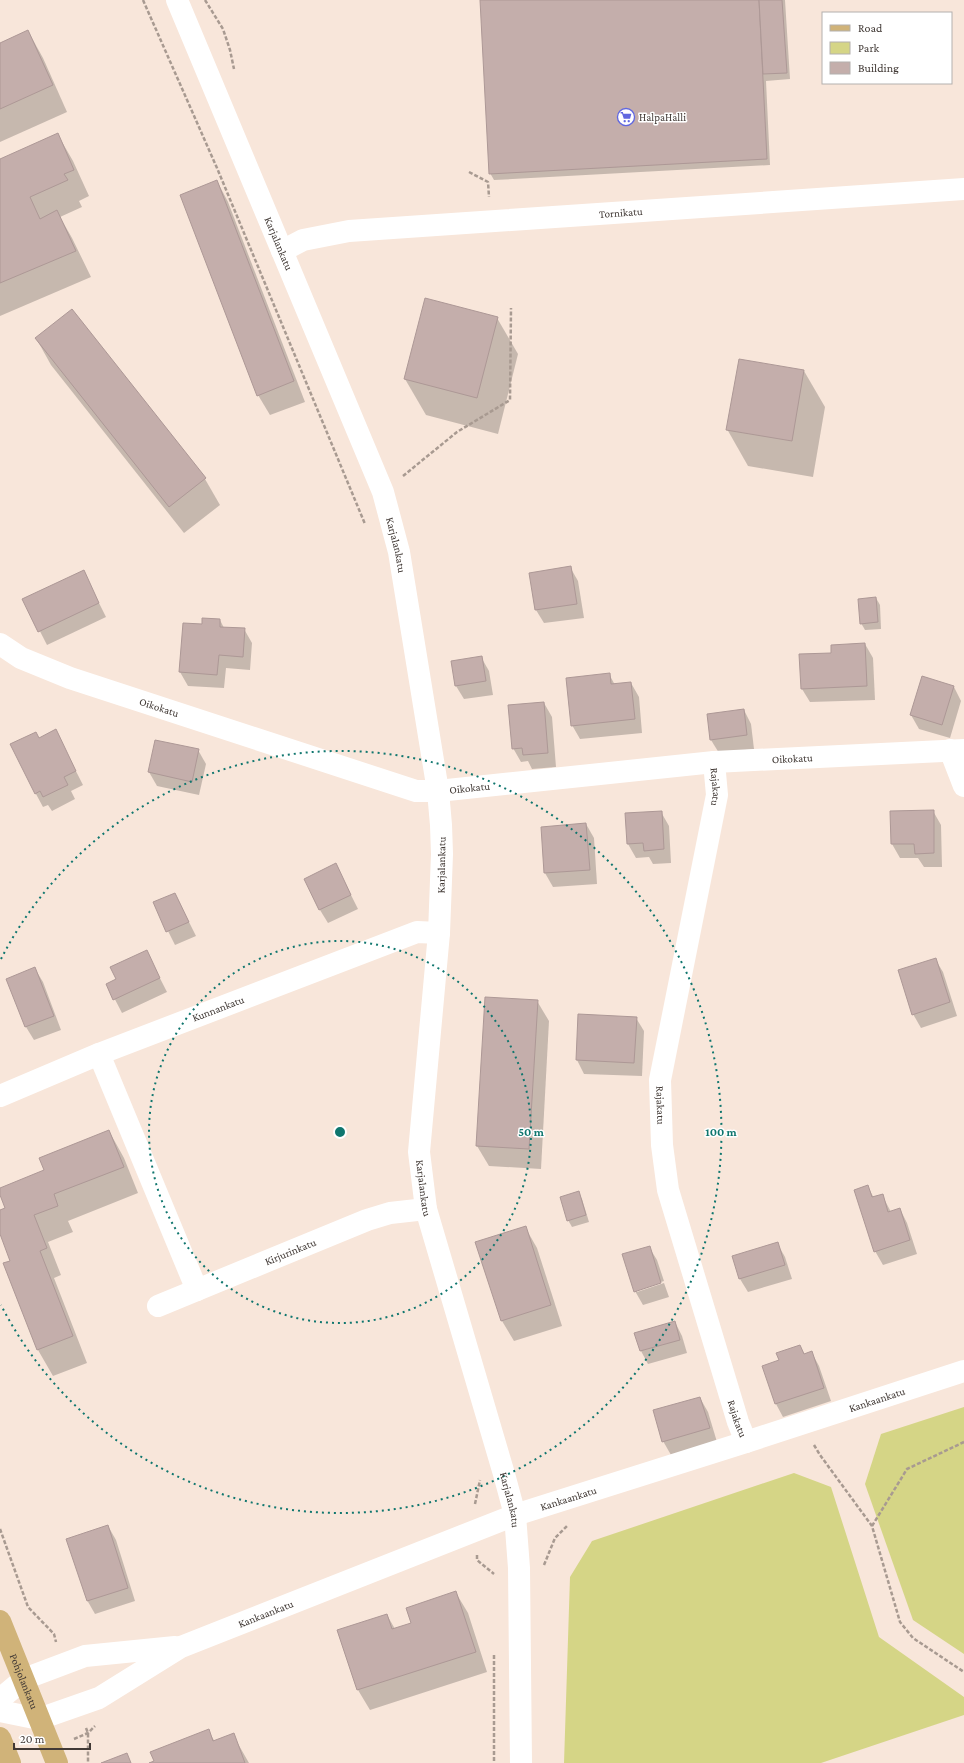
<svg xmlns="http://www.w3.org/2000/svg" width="964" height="1763" font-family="'Crimson Pro',serif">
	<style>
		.green { fill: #d5d586 }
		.shadow { fill: #0003 }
		.building { fill: #c4aeab; stroke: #ad9896 }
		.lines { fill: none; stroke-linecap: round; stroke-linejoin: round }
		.path { stroke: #a89a91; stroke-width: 2.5; stroke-dasharray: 4 2; stroke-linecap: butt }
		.minor { stroke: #fff; stroke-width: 22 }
		.major { stroke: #d0b379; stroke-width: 22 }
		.ring { fill: none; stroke: #0f766e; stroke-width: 2; stroke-dasharray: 2 4 }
		.labels { text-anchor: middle; stroke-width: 3; stroke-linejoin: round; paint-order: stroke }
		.poi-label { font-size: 11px; fill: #413935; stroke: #fff; text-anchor: start }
		.street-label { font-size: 11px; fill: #413935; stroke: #fff }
		.centre { fill: #0f766e; stroke: #fff; stroke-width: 2 }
		.ring-label { font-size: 12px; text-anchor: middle; font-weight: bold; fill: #0f766e; stroke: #fff; stroke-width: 3; stroke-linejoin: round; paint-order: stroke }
	</style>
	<rect width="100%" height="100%" fill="#f8e6da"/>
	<g class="green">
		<path d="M 964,1407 L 964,1654 L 913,1620 L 865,1484 L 881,1434 Z"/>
		<path d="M 794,1473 L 831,1487 L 879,1637 L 964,1697 L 964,1715 L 821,1763 L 564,1763 L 570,1577 L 592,1541 Z"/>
	</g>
	<g class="shadow">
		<path d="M 481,0 L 785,0 L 790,79 L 766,81 L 770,165 L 494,180 L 490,173 Z"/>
		<path d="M 28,31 L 43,58 L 67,112 L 0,142 L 0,44 Z"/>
		<path d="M 58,135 L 73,161 L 89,196 L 79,201 L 82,207 L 60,217 L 72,238 L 91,277 L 0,316 L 0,160 Z"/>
		<path d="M 217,181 L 228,202 L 305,402 L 270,415 L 258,395 Z"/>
		<path d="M 497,318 L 518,354 L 498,434 L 426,415 L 405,379 Z"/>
		<path d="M 36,338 L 205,479 L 220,505 L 184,533 L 51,365 Z"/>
		<path d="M 804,371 L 825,407 L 813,477 L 748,466 L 727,429 Z"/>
		<path d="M 570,567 L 578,581 L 584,618 L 544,623 L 536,610 Z"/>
		<path d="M 83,571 L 106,617 L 47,645 L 24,600 Z"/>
		<path d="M 876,598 L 880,605 L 881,629 L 865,630 L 861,623 Z"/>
		<path d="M 220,620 L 224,628 L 244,629 L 252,643 L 250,670 L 226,668 L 224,688 L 188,686 L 180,672 L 203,625 Z"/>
		<path d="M 865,644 L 873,658 L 875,700 L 810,702 L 802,689 Z"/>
		<path d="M 481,657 L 489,671 L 493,695 L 464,699 L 456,686 Z"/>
		<path d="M 609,674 L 615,685 L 631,683 L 639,697 L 642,733 L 580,739 L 572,725 Z"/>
		<path d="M 954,687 L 961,701 L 950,738 L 919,729 L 911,715 Z"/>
		<path d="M 544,703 L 552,717 L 556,767 L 532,769 L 528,761 L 521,762 L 513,748 Z"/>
		<path d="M 744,710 L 751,724 L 754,749 L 719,753 L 711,740 Z"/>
		<path d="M 55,730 L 83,785 L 71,791 L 75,799 L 52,811 L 48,805 L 43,807 L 36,794 L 39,739 Z"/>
		<path d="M 156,741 L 198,750 L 206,764 L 199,795 L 157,786 L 149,772 Z"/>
		<path d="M 933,811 L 941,825 L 942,867 L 924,867 L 918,858 L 900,858 L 892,844 Z"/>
		<path d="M 661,812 L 669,826 L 671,863 L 653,864 L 649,857 L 636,858 L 628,844 Z"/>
		<path d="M 586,824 L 594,838 L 597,884 L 553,887 L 545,873 L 542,828 Z"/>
		<path d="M 336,865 L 358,909 L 328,923 L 320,910 Z"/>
		<path d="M 175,894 L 196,936 L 175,945 L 154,903 Z"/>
		<path d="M 146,951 L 167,992 L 122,1013 L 107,984 L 117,979 Z"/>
		<path d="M 935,959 L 943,972 L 957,1016 L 921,1028 L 913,1014 Z"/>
		<path d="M 35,969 L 43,982 L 61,1030 L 34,1040 L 26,1027 L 8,979 Z"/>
		<path d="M 537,1001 L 549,1021 L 541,1169 L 489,1166 L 477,1146 Z"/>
		<path d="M 579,1015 L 636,1018 L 644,1031 L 642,1076 L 584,1074 L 577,1060 Z"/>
		<path d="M 109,1131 L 124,1158 L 138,1193 L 68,1221 L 73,1232 L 48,1242 L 61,1275 L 54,1278 L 87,1363 L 53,1376 L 38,1350 L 4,1264 L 12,1261 L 0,1231 L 0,1211 L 6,1209 L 0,1189 L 45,1171 Z"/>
		<path d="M 868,1187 L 874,1198 L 882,1195 L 891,1212 L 900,1209 L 907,1223 L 917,1254 L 883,1265 L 875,1251 Z"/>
		<path d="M 578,1192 L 582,1199 L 589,1222 L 572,1227 L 568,1220 Z"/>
		<path d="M 525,1227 L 537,1248 L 562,1326 L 514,1341 L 502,1321 L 477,1243 Z"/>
		<path d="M 777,1243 L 785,1257 L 792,1279 L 748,1292 L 740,1279 L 733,1257 Z"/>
		<path d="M 649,1247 L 657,1260 L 664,1281 L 637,1290 L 637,1292 L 664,1283 L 669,1297 L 643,1305 L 635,1291 Z"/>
		<path d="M 675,1322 L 682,1336 L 687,1353 L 648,1364 L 641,1351 Z"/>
		<path d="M 800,1346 L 805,1355 L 812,1353 L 819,1366 L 831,1401 L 783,1417 L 776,1404 L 780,1361 Z"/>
		<path d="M 700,1398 L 708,1412 L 717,1442 L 671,1455 L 663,1441 Z"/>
		<path d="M 108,1526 L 116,1540 L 135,1601 L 95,1614 L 87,1600 Z"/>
		<path d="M 456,1593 L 468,1613 L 487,1672 L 370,1710 L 358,1690 L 338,1630 L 387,1615 L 395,1629 L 412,1624 Z"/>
		<path d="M 208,1730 L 215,1742 L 233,1735 L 249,1763 L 152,1763 Z"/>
	</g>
	<g class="building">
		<path d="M 480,0 L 759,0 L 767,159 L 489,174 Z"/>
		<path d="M 759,0 L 782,0 L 787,73 L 763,74 Z"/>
		<path d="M 28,30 L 53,85 L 0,109 L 0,43 Z"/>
		<path d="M 58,133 L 74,170 L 64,174 L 68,180 L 30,197 L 40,219 L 57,210 L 76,251 L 0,283 L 0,159 Z"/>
		<path d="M 217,180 L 294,381 L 257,396 L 180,195 Z"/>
		<path d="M 425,298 L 498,317 L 477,398 L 404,379 Z"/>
		<path d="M 72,309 L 206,478 L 169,507 L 35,338 Z"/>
		<path d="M 739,359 L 804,370 L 792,441 L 726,430 Z"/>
		<path d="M 571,566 L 577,604 L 535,610 L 529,573 Z"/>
		<path d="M 84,570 L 99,603 L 38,632 L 22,599 Z"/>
		<path d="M 876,597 L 878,622 L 860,624 L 858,599 Z"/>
		<path d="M 202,618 L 220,619 L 220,627 L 245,628 L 243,657 L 219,655 L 217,675 L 179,672 L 183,623 L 202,624 Z"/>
		<path d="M 865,643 L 867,686 L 801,689 L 799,654 L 831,653 L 831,645 Z"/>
		<path d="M 482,656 L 486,681 L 455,686 L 451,661 Z"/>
		<path d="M 610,673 L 611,684 L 631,682 L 635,719 L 571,726 L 566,678 Z"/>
		<path d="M 922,676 L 954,686 L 942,725 L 910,715 Z"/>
		<path d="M 544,702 L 548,753 L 523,755 L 522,748 L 512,749 L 508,705 Z"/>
		<path d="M 744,709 L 747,735 L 710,740 L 707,714 Z"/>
		<path d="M 56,729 L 76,771 L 64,777 L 68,785 L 43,797 L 40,791 L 35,794 L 10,744 L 36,732 L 39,738 Z"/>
		<path d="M 155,740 L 199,749 L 192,782 L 148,772 Z"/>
		<path d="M 934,810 L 934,853 L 915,854 L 914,844 L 891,844 L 890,811 Z"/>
		<path d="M 662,811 L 664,849 L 644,851 L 643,843 L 627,844 L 625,813 Z"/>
		<path d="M 586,823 L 590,870 L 544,873 L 541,827 Z"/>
		<path d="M 336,863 L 351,895 L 319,910 L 304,879 Z"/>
		<path d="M 175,893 L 189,922 L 166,932 L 153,902 Z"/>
		<path d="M 147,950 L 160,978 L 113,1000 L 106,984 L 116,979 L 110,967 Z"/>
		<path d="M 936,958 L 950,1002 L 912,1015 L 898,970 Z"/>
		<path d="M 35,967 L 54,1016 L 25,1027 L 6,979 Z"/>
		<path d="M 485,997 L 538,1000 L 529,1149 L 476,1146 Z"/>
		<path d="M 578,1014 L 637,1017 L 634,1063 L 576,1060 Z"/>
		<path d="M 109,1130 L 124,1167 L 54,1194 L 58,1206 L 34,1215 L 47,1248 L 40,1251 L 73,1336 L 37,1350 L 3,1263 L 10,1261 L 0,1234 L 0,1210 L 5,1208 L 0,1195 L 0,1188 L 44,1170 L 39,1158 Z"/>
		<path d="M 868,1185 L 872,1197 L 883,1194 L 888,1212 L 900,1208 L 910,1240 L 874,1252 L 854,1190 Z"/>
		<path d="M 579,1191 L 586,1215 L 567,1221 L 560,1197 Z"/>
		<path d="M 526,1226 L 551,1305 L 501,1321 L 475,1242 Z"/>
		<path d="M 778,1242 L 785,1265 L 739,1279 L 732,1256 Z"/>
		<path d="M 650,1246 L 661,1283 L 634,1292 L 622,1254 Z"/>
		<path d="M 675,1321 L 680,1340 L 640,1351 L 634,1333 Z"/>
		<path d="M 800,1345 L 804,1354 L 812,1351 L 824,1388 L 775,1404 L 762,1366 L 779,1360 L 776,1353 Z"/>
		<path d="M 700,1397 L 710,1428 L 662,1442 L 653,1410 Z"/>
		<path d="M 108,1525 L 128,1588 L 87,1601 L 66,1539 Z"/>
		<path d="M 456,1591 L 476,1652 L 357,1690 L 337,1630 L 387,1614 L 392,1629 L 411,1623 L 406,1608 Z"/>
		<path d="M 209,1729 L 213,1741 L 234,1733 L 245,1763 L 149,1763 L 154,1761 L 150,1752 Z"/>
		<path d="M 127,1753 L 131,1763 L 101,1763 Z"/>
	</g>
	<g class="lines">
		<g class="path">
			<path d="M 143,0 L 217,168 L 365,524"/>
			<path d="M 205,0 L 223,29 L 230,50 L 234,69"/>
			<path d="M 469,172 L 488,182 L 489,197"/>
			<path d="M 403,476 L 457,432 L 510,400 L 511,308"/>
			<path d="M 814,1445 L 820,1455 L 872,1526 L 900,1622 L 913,1638 L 964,1672"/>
			<path d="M 475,1504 L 480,1480"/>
			<path d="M 872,1526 L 907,1469 L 964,1442"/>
			<path d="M 0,1529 L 28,1607 L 54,1634 L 56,1642"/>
			<path d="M 477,1555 L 477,1560 L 494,1574"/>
			<path d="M 544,1565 L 555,1538 L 568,1525"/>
			<path d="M 494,1655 L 494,1763"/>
			<path d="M 86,1728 L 88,1733 L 88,1763"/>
			<path d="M 74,1739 L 88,1733 L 95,1726"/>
		</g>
		<g class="minor">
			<path id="s1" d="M 177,0 L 383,492 L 399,552 L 438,791 L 441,825 L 442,854 L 439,933 L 419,1152 L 426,1209 L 504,1474 L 515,1515 L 519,1568 L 521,1763"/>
			<path id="s2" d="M 282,251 L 303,240 L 349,231 L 964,189"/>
			<path id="s3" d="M 0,644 L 21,658 L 70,678 L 416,791 L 438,791 L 714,762 L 964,750"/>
			<path d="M 950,750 L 964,786"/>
			<path id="s4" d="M 714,762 L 717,795 L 660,1080 L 662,1145 L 668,1190 L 738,1422 L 746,1442"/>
			<path d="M 99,1054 L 197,1290"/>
			<path id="s5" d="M 0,1096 L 99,1054 L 417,932 L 439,933"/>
			<path id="s6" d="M 158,1306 L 367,1220 L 390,1213 L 426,1209"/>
			<path d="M 0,1699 L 24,1679 L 85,1656 L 175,1647"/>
			<path id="s7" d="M 0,1711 L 39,1719 L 99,1698 L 181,1647 L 515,1515 L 746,1442 L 964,1371"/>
		</g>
		<g class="major">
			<path id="s8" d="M 0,1621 L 57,1763"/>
			<path d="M 0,1738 L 10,1763"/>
		</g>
	</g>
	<g class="ring">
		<circle cx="340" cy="1132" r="191"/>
		<path d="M1 959A381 381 0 1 1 1 1305"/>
	</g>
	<defs>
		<g id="supermarket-ring" transform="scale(0.9)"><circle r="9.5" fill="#fff" stroke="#6168e0" stroke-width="1.5"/><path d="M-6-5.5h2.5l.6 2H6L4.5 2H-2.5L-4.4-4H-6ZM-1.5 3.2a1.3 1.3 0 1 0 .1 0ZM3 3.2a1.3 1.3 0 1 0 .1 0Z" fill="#6168e0"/></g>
	</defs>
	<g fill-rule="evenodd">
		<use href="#supermarket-ring" x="626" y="117"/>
	</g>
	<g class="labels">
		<g class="poi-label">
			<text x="639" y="121">HalpaHalli</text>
		</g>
		<g class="street-label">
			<text dy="4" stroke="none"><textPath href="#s2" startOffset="343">Tornikatu</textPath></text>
			<text dy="4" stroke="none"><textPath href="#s1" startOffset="264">Karjalankatu</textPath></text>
			<text dy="4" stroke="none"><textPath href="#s1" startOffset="588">Karjalankatu</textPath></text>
			<text dy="4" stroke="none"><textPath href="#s3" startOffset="172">Oikokatu</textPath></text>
			<text dy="4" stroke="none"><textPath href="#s3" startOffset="820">Oikokatu</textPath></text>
			<text dy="4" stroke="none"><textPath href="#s4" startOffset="25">Rajakatu</textPath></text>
			<text dy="4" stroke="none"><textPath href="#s3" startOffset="496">Oikokatu</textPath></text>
			<text transform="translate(441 865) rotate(-89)" y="4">Karjalankatu</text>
			<text dy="4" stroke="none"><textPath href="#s5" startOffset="235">Kunnankatu</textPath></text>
			<text dy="4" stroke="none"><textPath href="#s4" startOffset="349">Rajakatu</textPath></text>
			<text dy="4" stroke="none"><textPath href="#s1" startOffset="1236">Karjalankatu</textPath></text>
			<text dy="4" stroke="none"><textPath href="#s6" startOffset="143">Kirjurinkatu</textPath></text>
			<text dy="4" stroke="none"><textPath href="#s7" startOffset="939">Kankaankatu</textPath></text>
			<text dy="4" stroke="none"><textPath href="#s4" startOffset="673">Rajakatu</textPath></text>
			<text dy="4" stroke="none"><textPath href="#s7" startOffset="615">Kankaankatu</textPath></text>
			<text dy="4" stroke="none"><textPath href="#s1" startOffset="1560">Karjalankatu</textPath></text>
			<text dy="4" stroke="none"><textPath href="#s7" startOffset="291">Kankaankatu</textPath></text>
			<text dy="4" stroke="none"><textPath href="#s8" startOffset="65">Pohjolankatu</textPath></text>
		</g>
	</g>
	<circle cx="340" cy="1132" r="6" class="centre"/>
	<g class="ring-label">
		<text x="531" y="1136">50 m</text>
		<text x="721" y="1136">100 m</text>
	</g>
	<rect x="822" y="12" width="130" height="72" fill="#ffffff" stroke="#b3b0ae"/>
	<rect x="830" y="25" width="20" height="6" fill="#d0b379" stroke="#b3b0ae"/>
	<text x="858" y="32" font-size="12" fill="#413935">Road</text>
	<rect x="830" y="42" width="20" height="12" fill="#d5d586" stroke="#b3b0ae"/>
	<text x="858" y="52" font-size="12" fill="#413935">Park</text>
	<rect x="830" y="62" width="20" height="12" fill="#c4aeab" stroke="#b3b0ae"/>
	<text x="858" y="72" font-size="12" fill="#413935">Building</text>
	<path d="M14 1743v6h76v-6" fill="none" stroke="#413935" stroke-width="2"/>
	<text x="20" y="1743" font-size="12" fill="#413935" stroke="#ffffff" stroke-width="3" paint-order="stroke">20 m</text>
</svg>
